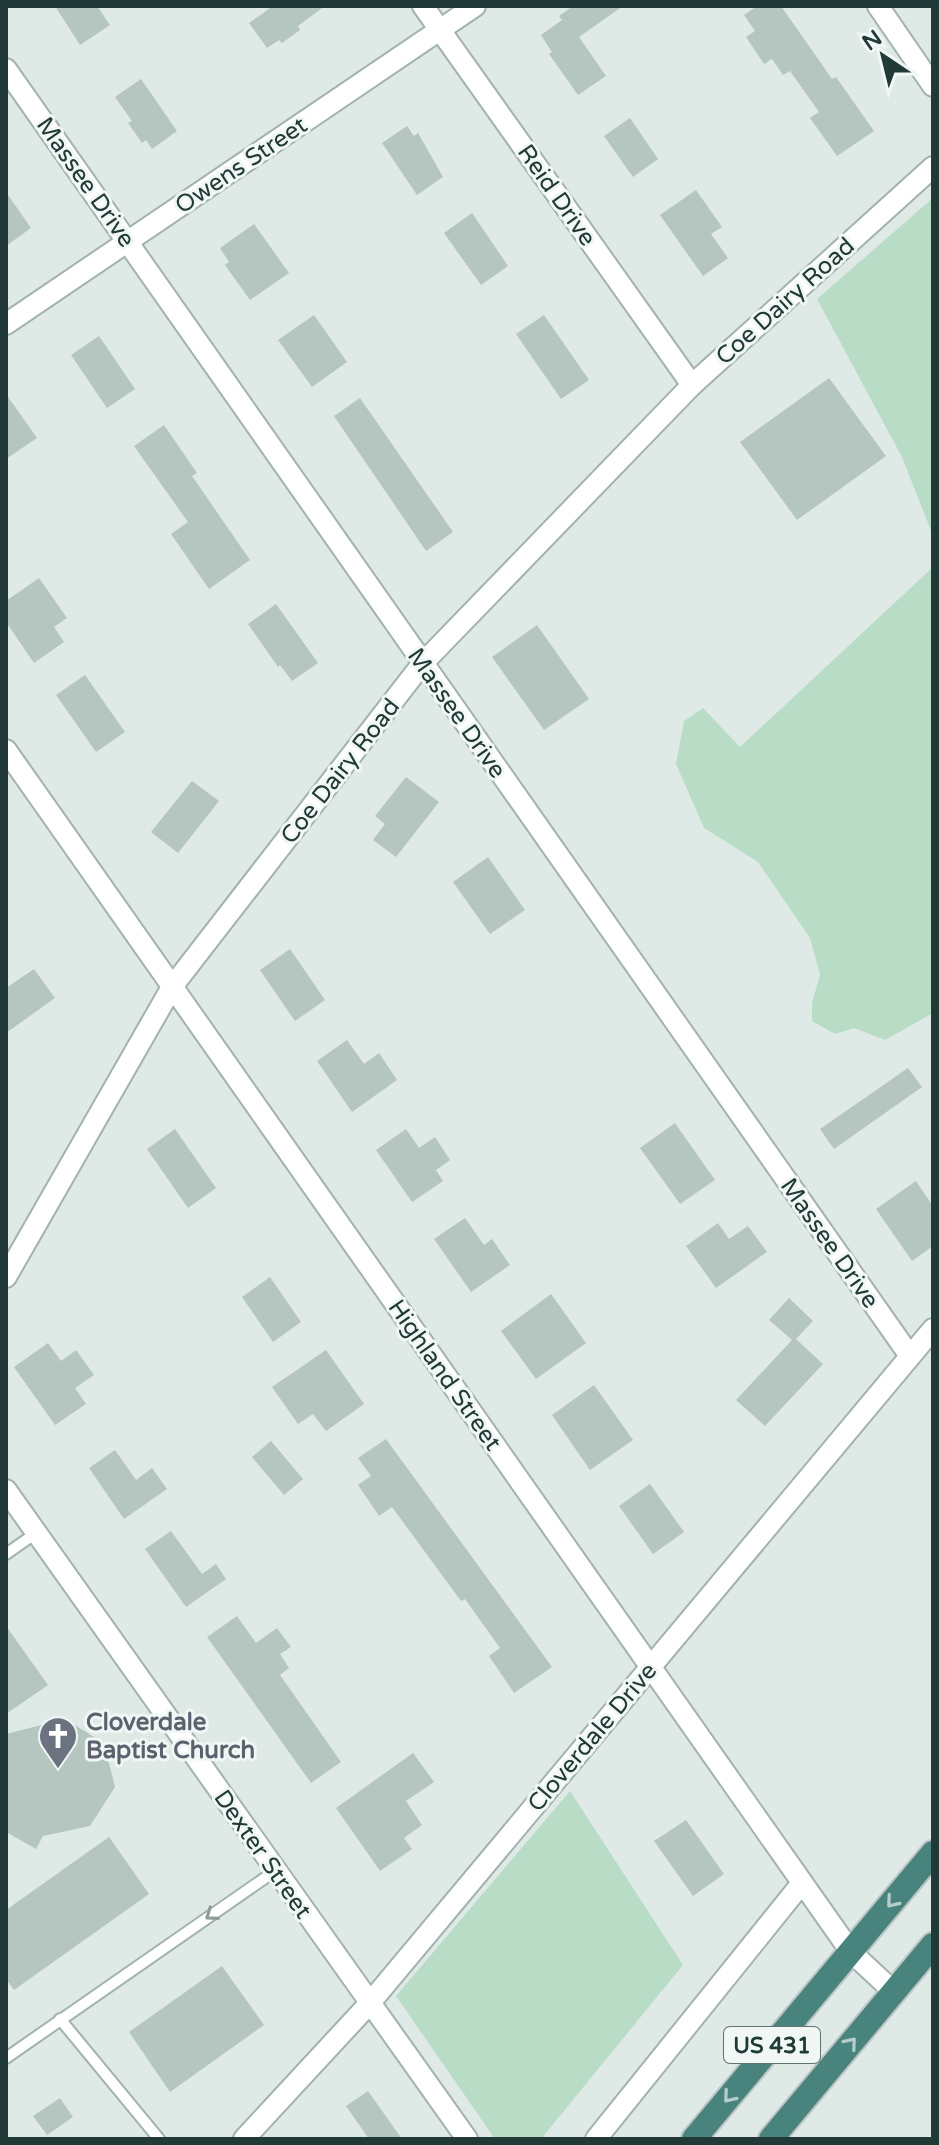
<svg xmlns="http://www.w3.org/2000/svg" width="939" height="2145" font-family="'Varela Round',sans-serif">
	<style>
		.green { fill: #b8dcc6 }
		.building { fill: #b5c5c0 }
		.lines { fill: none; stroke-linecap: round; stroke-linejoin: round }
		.service-casing { stroke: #a2b2af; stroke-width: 14 }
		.minor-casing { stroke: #a2b2af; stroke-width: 24 }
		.trunk-casing { stroke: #bcc4c3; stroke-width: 28 }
		.service { stroke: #fff; stroke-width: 10 }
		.minor { stroke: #fff; stroke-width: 20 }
		.trunk { stroke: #48837d; stroke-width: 24 }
		.oneway { stroke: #b5ceca }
		.oneway2 { stroke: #909c9b }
		.labels { text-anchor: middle; stroke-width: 6; stroke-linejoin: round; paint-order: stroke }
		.shield { fill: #f0f7f4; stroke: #5f7370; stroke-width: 2 }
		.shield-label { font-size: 22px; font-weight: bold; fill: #213a37 }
		.street-label { font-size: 24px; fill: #213a37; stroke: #f0f7f4 }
		.worship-label { font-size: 24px; font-weight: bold; fill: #5b616d; stroke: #f0f7f4; text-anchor: start }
	</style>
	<rect width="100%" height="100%" fill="#dfeae7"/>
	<g class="green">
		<path d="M 933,198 L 933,536 L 902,457 L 817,299 Z"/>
		<path d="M 933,567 L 933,1013 L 885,1040 L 854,1028 L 835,1034 L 812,1021 L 812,1003 L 820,975 L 810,938 L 758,862 L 704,828 L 676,764 L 684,721 L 703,708 L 740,747 Z"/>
		<path d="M 570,1791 L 683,1965 L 541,2139 L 495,2139 L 396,1996 Z"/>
	</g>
	<g class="building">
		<path d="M 55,6 L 97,6 L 110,25 L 80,45 Z"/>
		<path d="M 273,6 L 325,6 L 298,26 L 300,30 L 282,43 L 279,40 L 267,48 L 249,23 Z"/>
		<path d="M 573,6 L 623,6 L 579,37 L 606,76 L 578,95 L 549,54 L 552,52 L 541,35 L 562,20 L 559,16 Z"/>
		<path d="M 757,6 L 781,6 L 832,79 L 836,77 L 874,131 L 837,156 L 810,118 L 819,112 L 790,71 L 783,75 L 772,59 L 764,64 L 746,37 L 755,31 L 744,15 Z"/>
		<path d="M 141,79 L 177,131 L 152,149 L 146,140 L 142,143 L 128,123 L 132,121 L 115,97 Z"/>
		<path d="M 630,118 L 658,159 L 633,177 L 604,136 Z"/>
		<path d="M 407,126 L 414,136 L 418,133 L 443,177 L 417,195 L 382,143 Z"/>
		<path d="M 696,190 L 722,227 L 711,234 L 728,258 L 703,276 L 660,215 Z"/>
		<path d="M 6,192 L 31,228 L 6,246 Z"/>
		<path d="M 472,213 L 508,266 L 481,285 L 444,233 Z"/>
		<path d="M 254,224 L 289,273 L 250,300 L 225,265 L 229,262 L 220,248 Z"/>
		<path d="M 314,315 L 347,362 L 312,387 L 278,340 Z"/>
		<path d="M 544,315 L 589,380 L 561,399 L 516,334 Z"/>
		<path d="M 99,336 L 135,389 L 107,408 L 71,355 Z"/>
		<path d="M 829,378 L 886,456 L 797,520 L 740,442 Z"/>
		<path d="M 6,394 L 37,438 L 6,459 Z"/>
		<path d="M 360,398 L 453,532 L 426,551 L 334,416 Z"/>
		<path d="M 164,425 L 197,473 L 192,476 L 250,560 L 209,589 L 171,534 L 188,522 L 134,446 Z"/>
		<path d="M 39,578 L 67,618 L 54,627 L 64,642 L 34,663 L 6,622 L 6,601 Z"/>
		<path d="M 276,604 L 318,663 L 292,681 L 280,665 L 278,667 L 248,624 Z"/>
		<path d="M 537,625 L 589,699 L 544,730 L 492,657 Z"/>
		<path d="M 85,675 L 125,732 L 96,752 L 56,695 Z"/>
		<path d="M 406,777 L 439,802 L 396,857 L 373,840 L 385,824 L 375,816 Z"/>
		<path d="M 192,781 L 219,801 L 178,853 L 151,832 Z"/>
		<path d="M 488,857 L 525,910 L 490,934 L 453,882 Z"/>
		<path d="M 290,949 L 325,1000 L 295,1021 L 260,970 Z"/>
		<path d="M 34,969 L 55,998 L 6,1033 L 6,988 Z"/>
		<path d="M 347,1040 L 364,1064 L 379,1053 L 397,1080 L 352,1112 L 317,1061 Z"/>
		<path d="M 908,1068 L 922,1087 L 834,1149 L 820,1129 Z"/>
		<path d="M 675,1123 L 715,1180 L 680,1204 L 640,1148 Z"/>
		<path d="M 175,1129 L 216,1188 L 188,1208 L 147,1149 Z"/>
		<path d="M 406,1129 L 419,1148 L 435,1137 L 450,1160 L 436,1170 L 443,1181 L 412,1202 L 376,1150 Z"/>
		<path d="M 916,1181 L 933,1206 L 933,1246 L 912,1261 L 876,1209 Z"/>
		<path d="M 465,1218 L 484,1245 L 492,1239 L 510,1265 L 471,1292 L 434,1239 Z"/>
		<path d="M 718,1223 L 729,1239 L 748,1226 L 767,1252 L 716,1288 L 686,1246 Z"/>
		<path d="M 270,1277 L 301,1322 L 273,1342 L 242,1297 Z"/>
		<path d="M 551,1294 L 586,1343 L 536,1379 L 501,1331 Z"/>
		<path d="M 789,1298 L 813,1321 L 796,1339 L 823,1364 L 765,1426 L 736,1400 L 792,1340 L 769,1320 Z"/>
		<path d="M 48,1343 L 61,1361 L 76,1350 L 94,1375 L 75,1388 L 86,1404 L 55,1425 L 14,1367 Z"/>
		<path d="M 326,1350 L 364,1404 L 326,1431 L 313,1414 L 298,1424 L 272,1387 Z"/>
		<path d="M 594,1385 L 633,1440 L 590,1470 L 552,1415 Z"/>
		<path d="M 386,1439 L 552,1667 L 514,1693 L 489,1656 L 500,1648 L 465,1599 L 461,1601 L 392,1507 L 379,1516 L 358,1485 L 371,1476 L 358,1458 Z"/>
		<path d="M 271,1441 L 303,1479 L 284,1495 L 252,1457 Z"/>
		<path d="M 115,1450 L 136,1480 L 152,1468 L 167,1489 L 124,1519 L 89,1468 Z"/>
		<path d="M 650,1484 L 684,1532 L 653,1554 L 619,1506 Z"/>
		<path d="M 171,1531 L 202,1574 L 216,1564 L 226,1579 L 186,1607 L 145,1549 Z"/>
		<path d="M 237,1616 L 256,1643 L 277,1628 L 291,1647 L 280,1654 L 289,1668 L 280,1675 L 341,1762 L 311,1783 L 207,1637 Z"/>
		<path d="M 6,1626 L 48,1685 L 6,1714 Z"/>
		<path d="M 65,1719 L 104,1743 L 115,1787 L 90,1826 L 43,1836 L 36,1849 L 6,1832 L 6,1734 Z"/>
		<path d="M 413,1753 L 434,1782 L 406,1801 L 422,1825 L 404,1838 L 412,1849 L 380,1871 L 336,1808 Z"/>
		<path d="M 686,1820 L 724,1874 L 693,1896 L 654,1841 Z"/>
		<path d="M 109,1837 L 149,1894 L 14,1990 L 6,1979 L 6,1910 Z"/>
		<path d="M 222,1966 L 264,2025 L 170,2092 L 129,2032 Z"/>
		<path d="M 368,2091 L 402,2139 L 369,2139 L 346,2106 Z"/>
		<path d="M 60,2098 L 73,2117 L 47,2135 L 33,2116 Z"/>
	</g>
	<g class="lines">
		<g class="service-casing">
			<g id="service">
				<path d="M 6,1554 L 36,1533"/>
				<path d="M 60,2019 L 159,2139"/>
				<path d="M 6,2058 L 275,1871"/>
			</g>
		</g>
		<g class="minor-casing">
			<g id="minor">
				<path d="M 423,6 L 692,385"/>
				<path d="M 878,6 L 933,86"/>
				<path d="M 6,69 L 910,1356"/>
				<path d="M 6,324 L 475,6"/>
				<path d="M 6,750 L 851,1952 L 894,1992"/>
				<path d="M 6,1277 L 172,987 L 422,664 L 692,385 L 933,167"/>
				<path d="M 6,1490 L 467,2139"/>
				<path d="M 244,2139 L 369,2004 L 933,1329"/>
				<path d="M 596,2139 L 802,1883"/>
			</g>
		</g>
		<g class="trunk-casing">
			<g id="trunk">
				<path d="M 694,2139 L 933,1853"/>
				<path d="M 771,2139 L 933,1945"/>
			</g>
		</g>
		<use href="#service" class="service"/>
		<use href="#minor" class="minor"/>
		<use href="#trunk" class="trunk"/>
	</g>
	<defs><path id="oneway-chevron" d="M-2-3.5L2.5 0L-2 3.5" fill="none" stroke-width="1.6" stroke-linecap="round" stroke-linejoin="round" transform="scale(2)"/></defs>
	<g class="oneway">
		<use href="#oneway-chevron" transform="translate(892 1902) rotate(130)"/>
		<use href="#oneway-chevron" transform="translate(851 2043) rotate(-50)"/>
		<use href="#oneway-chevron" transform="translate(729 2097) rotate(130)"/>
	</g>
	<use class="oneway2" href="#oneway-chevron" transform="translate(211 1915) rotate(145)"/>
	<defs>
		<g id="church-pin" transform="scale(2)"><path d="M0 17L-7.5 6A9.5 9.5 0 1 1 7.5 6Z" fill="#6b7280" stroke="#f0f7f4"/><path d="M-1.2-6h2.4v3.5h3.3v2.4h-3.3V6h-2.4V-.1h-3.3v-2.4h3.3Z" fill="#fff"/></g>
	</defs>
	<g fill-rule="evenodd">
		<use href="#church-pin" x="58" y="1736"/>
	</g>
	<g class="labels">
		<rect class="shield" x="724" y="2027" width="96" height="36" rx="6"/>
		<g class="shield-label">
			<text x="772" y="2053">US 431</text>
		</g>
		<g class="street-label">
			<text transform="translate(241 165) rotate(-34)" y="8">Owens Street</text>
			<text transform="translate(86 182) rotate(55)" y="8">Massee Drive</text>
			<text transform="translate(557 195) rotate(55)" y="8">Reid Drive</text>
			<text transform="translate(785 301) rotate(-42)" y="8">Coe Dairy Road</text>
			<text transform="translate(457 713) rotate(55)" y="8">Massee Drive</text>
			<text transform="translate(340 771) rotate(-52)" y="8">Coe Dairy Road</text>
			<text transform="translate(830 1243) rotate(55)" y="8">Massee Drive</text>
			<text transform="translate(445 1375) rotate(55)" y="8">Highland Street</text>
			<text transform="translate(592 1737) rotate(-50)" y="8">Cloverdale Drive</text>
			<text transform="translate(263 1854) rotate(55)" y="8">Dexter Street</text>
		</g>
		<g class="worship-label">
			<text x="86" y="1730">Cloverdale<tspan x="86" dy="28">Baptist Church</tspan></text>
		</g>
	</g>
	<rect width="939" height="2145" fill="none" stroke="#213a37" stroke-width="16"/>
	<g transform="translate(883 56) rotate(325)" stroke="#f0f7f4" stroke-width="6" paint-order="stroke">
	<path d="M0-6L14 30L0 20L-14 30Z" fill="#213a37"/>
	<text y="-12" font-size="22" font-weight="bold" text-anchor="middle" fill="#213a37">N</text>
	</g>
</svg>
